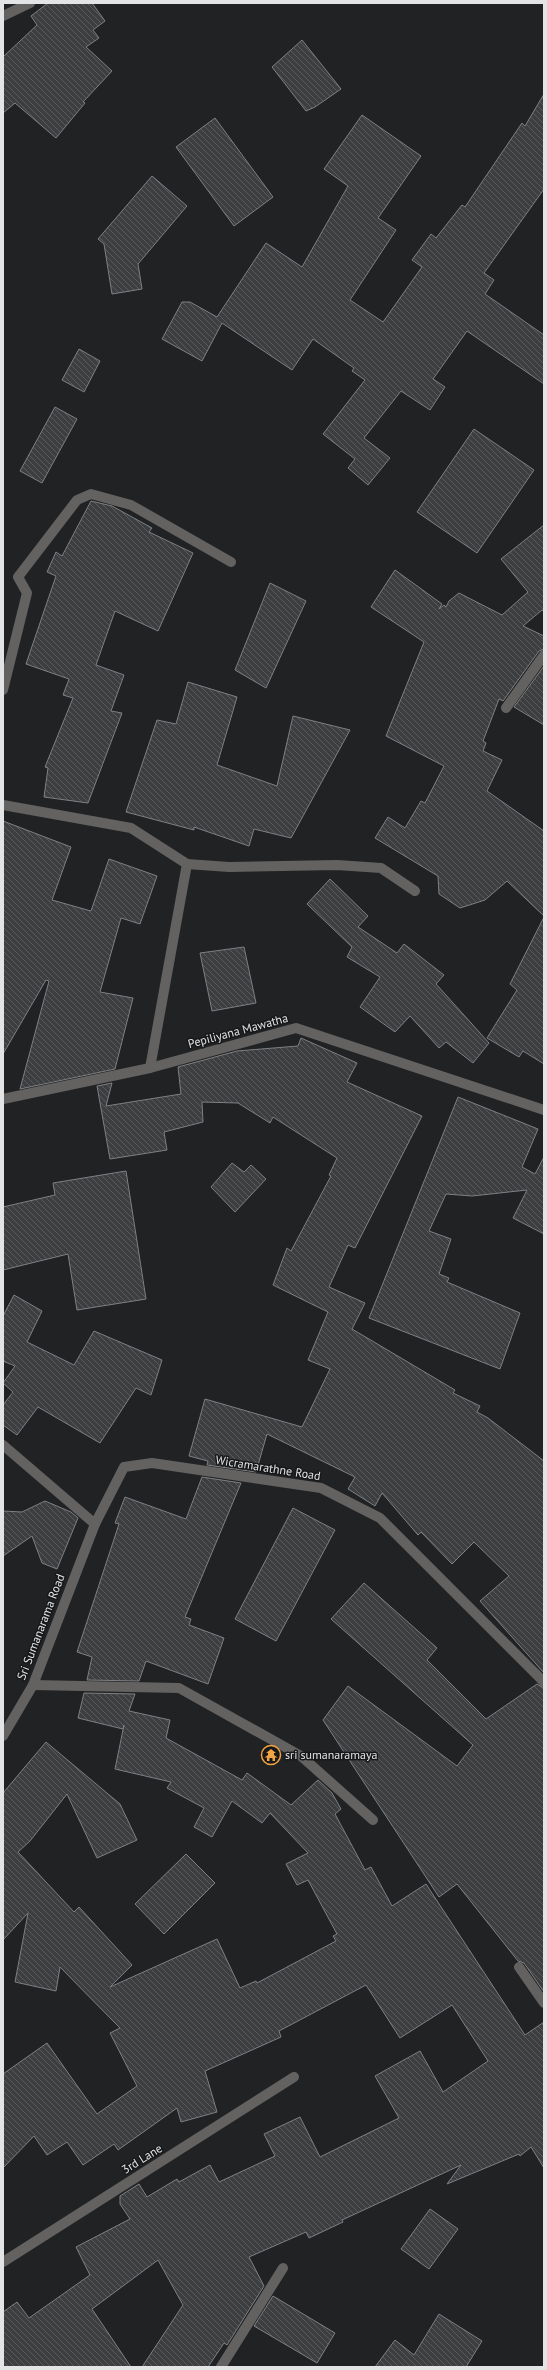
<svg xmlns="http://www.w3.org/2000/svg" width="547" height="2370" font-family="'PT Sans',sans-serif">
	<style>
		.building { fill: url(#building-back-hatch); stroke: #7e8083 }
		.lines { fill: none; stroke-linecap: round; stroke-linejoin: round }
		.street { stroke: #636261; stroke-width: 10 }
		.labels { text-anchor: middle; stroke-width: 3; stroke-linejoin: round; paint-order: stroke }
		.street-label { font-size: 12px; fill: #e2e4e5; stroke: #17181a }
		.poi-label { font-size: 12px; fill: #e2e4e5; stroke: #17181a; text-anchor: start }
	</style>
	<defs>
		<pattern id="building-back-hatch" width="6" height="6" patternUnits="userSpaceOnUse"><rect width="6" height="6" fill="#3c3e40"/><path d="M-1 5l2 2M0 0l6 6M5-1l2 2" fill="none" stroke="#585a5b"/></pattern>
	</defs>
	<rect width="100%" height="100%" fill="#202224"/>
	<g class="building">
		<path d="M 48,3 L 92,3 L 105,21 L 93,30 L 99,38 L 86,47 L 112,71 L 83,102 L 85,103 L 56,138 L 15,103 L 3,113 L 3,57 L 37,25 L 31,16 Z"/>
		<path d="M 302,40 L 341,89 L 315,107 L 306,111 L 272,67 Z"/>
		<path d="M 544,94 L 544,189 L 484,273 L 494,280 L 485,294 L 544,335 L 544,384 L 467,331 L 433,379 L 445,387 L 430,410 L 401,391 L 364,438 L 390,458 L 368,485 L 348,468 L 355,459 L 323,434 L 365,380 L 352,371 L 354,368 L 313,339 L 292,370 L 222,323 L 202,361 L 162,339 L 182,302 L 190,302 L 217,317 L 266,243 L 302,267 L 348,186 L 324,169 L 362,115 L 421,156 L 378,218 L 396,230 L 350,300 L 383,322 L 422,267 L 412,260 L 431,234 L 436,238 L 462,205 L 465,207 L 522,123 L 525,126 Z"/>
		<path d="M 215,118 L 273,197 L 234,226 L 176,147 Z"/>
		<path d="M 152,176 L 187,206 L 138,264 L 142,289 L 112,294 L 104,244 L 98,239 Z"/>
		<path d="M 79,349 L 100,361 L 84,392 L 62,380 Z"/>
		<path d="M 55,407 L 77,419 L 42,483 L 20,471 Z"/>
		<path d="M 474,429 L 534,470 L 477,553 L 417,512 Z"/>
		<path d="M 91,501 L 112,506 L 152,528 L 149,532 L 193,553 L 158,631 L 115,611 L 96,665 L 124,675 L 111,711 L 122,713 L 88,803 L 44,797 L 48,768 L 45,767 L 73,698 L 63,695 L 69,679 L 26,664 L 56,576 L 47,572 L 56,552 L 62,556 Z"/>
		<path d="M 544,525 L 544,612 L 542,610 L 523,626 L 544,636 L 544,649 L 539,651 L 503,701 L 499,699 L 483,741 L 486,743 L 483,751 L 502,760 L 487,791 L 544,831 L 544,916 L 507,881 L 485,900 L 460,908 L 439,894 L 438,876 L 375,838 L 388,817 L 405,828 L 421,801 L 425,803 L 444,766 L 386,736 L 424,642 L 371,607 L 395,570 L 442,604 L 439,609 L 444,605 L 446,607 L 449,601 L 459,593 L 502,615 L 528,592 L 501,559 Z"/>
		<path d="M 270,583 L 306,601 L 266,688 L 235,670 Z"/>
		<path d="M 544,666 L 544,725 L 514,707 Z"/>
		<path d="M 188,682 L 237,697 L 217,765 L 277,786 L 293,716 L 350,730 L 291,838 L 254,829 L 249,846 L 194,827 L 194,830 L 126,812 L 157,720 L 176,724 Z"/>
		<path d="M 3,821 L 71,847 L 52,900 L 91,911 L 109,859 L 157,876 L 140,924 L 121,918 L 100,992 L 133,998 L 115,1069 L 20,1089 L 49,981 L 46,980 L 3,1054 Z"/>
		<path d="M 330,879 L 368,916 L 358,927 L 397,953 L 404,944 L 444,975 L 436,984 L 489,1043 L 473,1063 L 446,1042 L 439,1048 L 410,1016 L 395,1032 L 360,1007 L 380,977 L 347,957 L 352,947 L 307,904 Z"/>
		<path d="M 544,917 L 544,1064 L 523,1051 L 519,1057 L 487,1038 L 517,990 L 510,984 Z"/>
		<path d="M 244,947 L 256,1003 L 212,1011 L 200,953 Z"/>
		<path d="M 301,1038 L 357,1063 L 347,1082 L 422,1116 L 355,1248 L 348,1245 L 329,1287 L 365,1303 L 352,1329 L 455,1390 L 453,1393 L 480,1406 L 477,1412 L 488,1418 L 544,1461 L 544,1673 L 480,1601 L 509,1576 L 474,1542 L 452,1564 L 421,1532 L 418,1535 L 382,1493 L 375,1506 L 348,1489 L 355,1477 L 267,1434 L 256,1472 L 207,1465 L 208,1461 L 189,1456 L 205,1399 L 302,1427 L 330,1369 L 308,1360 L 328,1312 L 273,1285 L 287,1248 L 291,1251 L 331,1176 L 329,1175 L 337,1158 L 273,1117 L 270,1123 L 238,1103 L 202,1102 L 203,1122 L 164,1132 L 167,1150 L 110,1159 L 97,1086 L 112,1083 L 106,1106 L 181,1094 L 178,1067 L 237,1051 L 298,1046 Z"/>
		<path d="M 458,1097 L 538,1129 L 522,1167 L 535,1174 L 544,1157 L 544,1234 L 513,1218 L 527,1190 L 472,1196 L 446,1194 L 429,1231 L 451,1239 L 439,1274 L 449,1278 L 447,1282 L 520,1313 L 500,1369 L 369,1318 Z"/>
		<path d="M 232,1163 L 244,1172 L 251,1165 L 266,1179 L 235,1212 L 211,1187 Z"/>
		<path d="M 126,1171 L 146,1299 L 77,1310 L 68,1254 L 3,1270 L 3,1207 L 55,1195 L 53,1183 Z"/>
		<path d="M 14,1295 L 42,1311 L 27,1342 L 74,1365 L 94,1331 L 162,1360 L 151,1395 L 136,1388 L 100,1443 L 38,1407 L 17,1435 L 3,1425 L 3,1405 L 13,1392 L 3,1383 L 15,1366 L 3,1361 L 3,1316 Z"/>
		<path d="M 202,1477 L 241,1483 L 185,1617 L 191,1619 L 189,1625 L 224,1638 L 208,1684 L 146,1661 L 139,1681 L 87,1680 L 92,1657 L 77,1652 L 119,1524 L 115,1523 L 125,1497 L 186,1519 Z"/>
		<path d="M 45,1501 L 71,1512 L 78,1518 L 57,1569 L 42,1563 L 32,1536 L 3,1556 L 3,1511 L 22,1512 Z"/>
		<path d="M 293,1508 L 335,1530 L 276,1641 L 235,1619 Z"/>
		<path d="M 364,1583 L 437,1648 L 427,1660 L 486,1719 L 537,1684 L 544,1688 L 544,1992 L 524,1963 L 518,1961 L 457,1884 L 439,1897 L 323,1720 L 348,1686 L 457,1766 L 473,1745 L 331,1619 Z"/>
		<path d="M 84,1693 L 135,1694 L 129,1711 L 170,1720 L 166,1738 L 242,1780 L 247,1773 L 291,1805 L 318,1780 L 332,1793 L 341,1809 L 335,1814 L 365,1870 L 371,1867 L 392,1906 L 426,1884 L 525,2035 L 544,2022 L 544,2168 L 531,2147 L 520,2156 L 519,2154 L 447,2184 L 461,2165 L 342,2220 L 343,2222 L 309,2238 L 306,2232 L 249,2257 L 264,2286 L 227,2345 L 224,2343 L 208,2367 L 142,2367 L 183,2305 L 158,2260 L 92,2309 L 131,2367 L 3,2367 L 3,2312 L 17,2302 L 29,2318 L 90,2275 L 76,2247 L 130,2219 L 120,2204 L 120,2196 L 139,2184 L 147,2197 L 177,2179 L 179,2182 L 210,2165 L 219,2182 L 275,2156 L 264,2134 L 300,2117 L 320,2157 L 399,2118 L 375,2076 L 420,2051 L 443,2092 L 488,2061 L 452,2005 L 400,2038 L 366,1985 L 279,2031 L 281,2037 L 205,2071 L 217,2112 L 181,2122 L 177,2108 L 118,2150 L 114,2144 L 83,2165 L 67,2142 L 47,2155 L 34,2136 L 3,2168 L 3,2074 L 47,2043 L 97,2114 L 137,2086 L 110,2033 L 120,2028 L 60,1967 L 56,1991 L 15,1982 L 28,1913 L 3,1940 L 3,1793 L 46,1742 L 120,1804 L 137,1840 L 97,1858 L 67,1794 L 30,1841 L 18,1852 L 74,1912 L 79,1907 L 132,1965 L 110,1987 L 217,1939 L 240,1988 L 256,1981 L 257,1983 L 336,1941 L 333,1936 L 337,1934 L 308,1880 L 297,1885 L 286,1864 L 308,1853 L 270,1813 L 262,1823 L 232,1801 L 212,1837 L 194,1827 L 204,1808 L 167,1788 L 171,1782 L 115,1769 L 124,1725 L 123,1729 L 78,1718 Z"/>
		<path d="M 186,1854 L 215,1883 L 164,1934 L 135,1904 Z"/>
		<path d="M 430,2209 L 458,2229 L 429,2269 L 401,2249 Z"/>
		<path d="M 273,2296 L 335,2333 L 317,2363 L 254,2326 Z"/>
		<path d="M 439,2314 L 482,2341 L 466,2367 L 375,2367 L 395,2340 L 414,2355 Z"/>
	</g>
	<g class="lines">
		<g class="street">
			<path d="M 3,16 L 30,3"/>
			<path d="M 3,690 L 27,593 L 18,577 L 77,500 L 91,494 L 131,505 L 231,562"/>
			<path d="M 506,708 L 544,655"/>
			<path d="M 3,805 L 131,828 L 187,864 L 150,1068"/>
			<path d="M 187,864 L 229,867 L 337,865 L 381,868 L 415,891"/>
			<path d="M 3,1099 L 150,1068 L 296,1028 L 544,1110"/>
			<path d="M 3,1445 L 95,1524 L 124,1467 L 152,1463 L 321,1488 L 380,1518 L 544,1682"/>
			<path d="M 33,1685 L 179,1688 L 301,1756 L 373,1820"/>
			<path d="M 3,1736 L 33,1685 L 95,1524"/>
			<path d="M 519,1967 L 544,2003"/>
			<path d="M 3,2262 L 294,2077"/>
			<path d="M 221,2367 L 283,2268"/>
		</g>
	</g>
	<defs>
		<g id="temple-ring" transform="scale(1)"><circle r="9.5" fill="#17181a" stroke="#f3a442" stroke-width="1.5"/><path d="M0-6L5-2H3V0L6.5 2.5H4V6H1.5V3h-3V6H-4V2.5H-6.5L-3 0V-2H-5Z" fill="#f3a442"/></g>
	</defs>
	<g fill-rule="evenodd">
		<use href="#temple-ring" x="271" y="1755"/>
	</g>
	<g class="labels">
		<g class="street-label">
			<text transform="translate(238 1031) rotate(-15)" y="4">Pepiliyana Mawatha</text>
			<text transform="translate(268 1468) rotate(9)" y="4">Wicramarathne Road</text>
			<text transform="translate(41 1627) rotate(-69)" y="4">Sri Sumanarama Road</text>
			<text transform="translate(142 2159) rotate(-32)" y="4">3rd Lane</text>
		</g>
		<g class="poi-label">
			<text x="285" y="1759">sri sumanaramaya</text>
		</g>
	</g>
	<rect width="547" height="2370" fill="none" stroke="#e2e4e5" stroke-width="8"/>
</svg>
